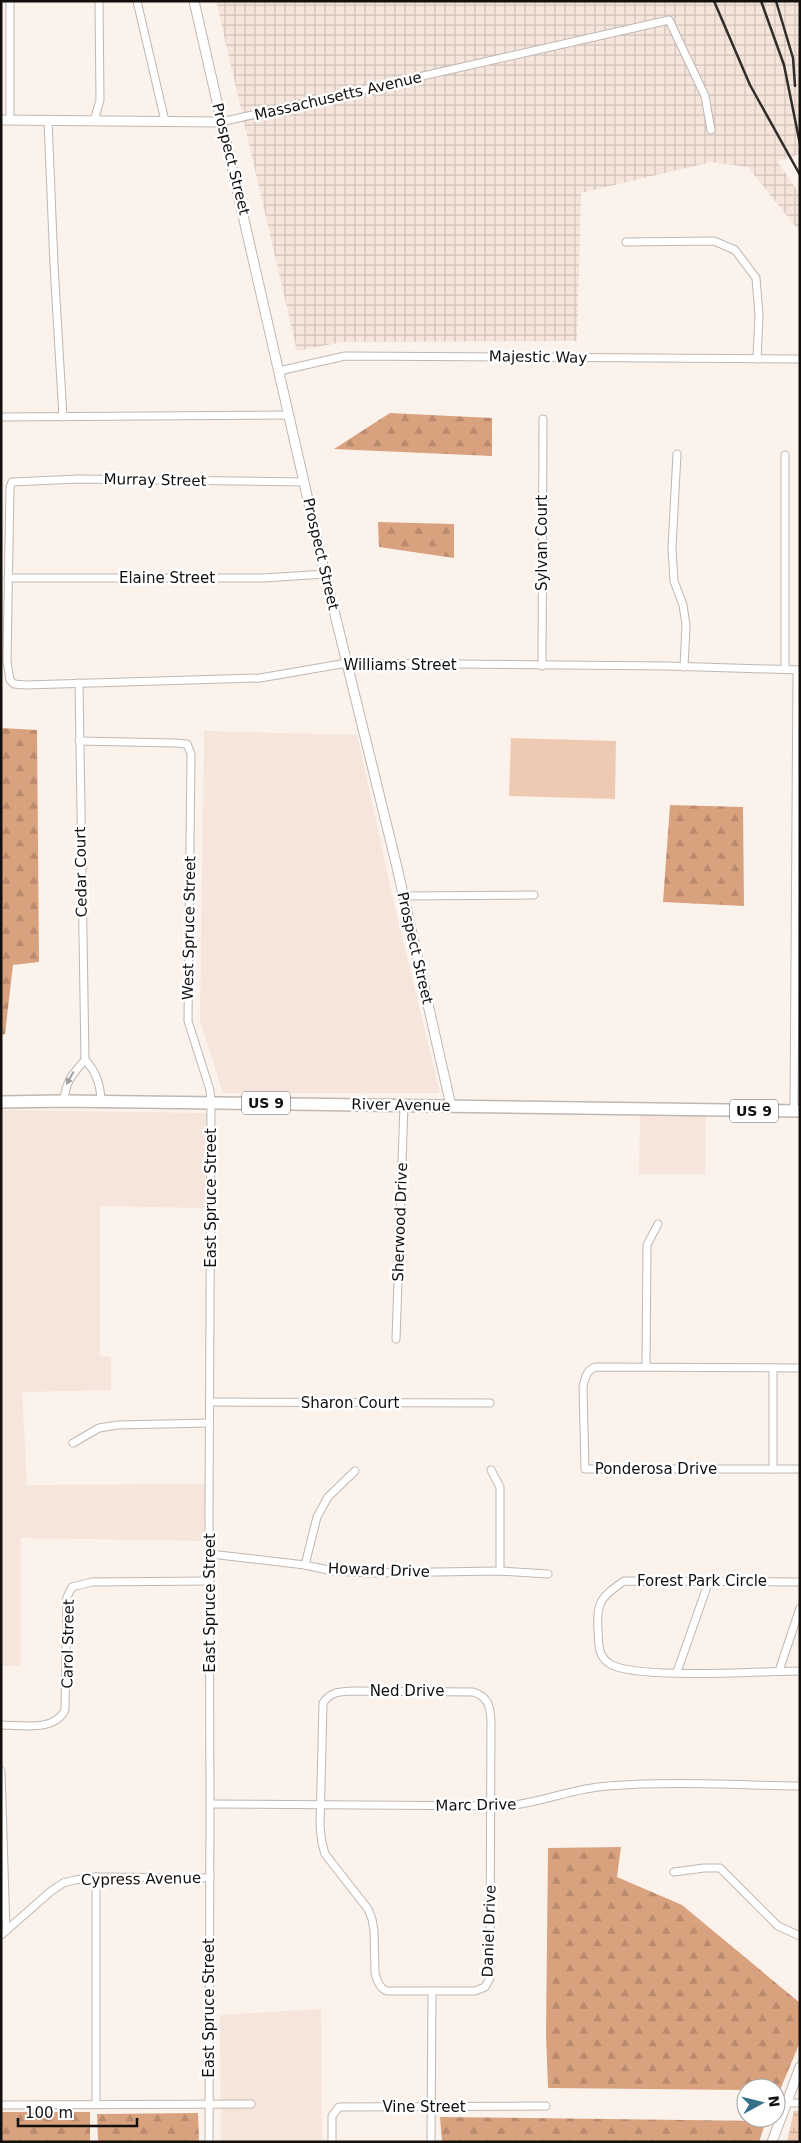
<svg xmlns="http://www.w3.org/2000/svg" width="801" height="2143" font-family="'DejaVu Sans',sans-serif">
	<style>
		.built { fill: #f5e5db }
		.industrial { fill: url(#industrial-grid) }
		.grass { fill: #efcab3 }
		.forest { fill: url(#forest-firs) }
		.wetland { fill: url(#wetland-marsh) }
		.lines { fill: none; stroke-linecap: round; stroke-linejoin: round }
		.minor-casing { stroke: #c0b7b1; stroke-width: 9 }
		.tertiary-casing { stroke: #c0b7b1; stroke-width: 11 }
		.trunk-casing { stroke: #c0b7b1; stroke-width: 14 }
		.minor { stroke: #fff; stroke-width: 7 }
		.tertiary { stroke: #fff; stroke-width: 9 }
		.trunk { stroke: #fff; stroke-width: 11 }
		.rail { stroke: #302c2a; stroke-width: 2.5 }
		.oneway { fill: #a09f9e }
		.labels { text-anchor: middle; stroke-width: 5; stroke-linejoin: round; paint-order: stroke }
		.shield { fill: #fff; stroke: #595756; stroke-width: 1 }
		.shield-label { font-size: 14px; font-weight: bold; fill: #120f0d }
		.street-label { font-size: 15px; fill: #120f0d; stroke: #fff }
	</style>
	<defs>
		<pattern id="industrial-grid" width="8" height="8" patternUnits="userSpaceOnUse" patternTransform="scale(1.25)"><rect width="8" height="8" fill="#f5e5db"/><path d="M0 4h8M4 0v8" fill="none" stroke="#d1c3bb"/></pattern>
		<pattern id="forest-firs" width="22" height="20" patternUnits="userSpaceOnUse" patternTransform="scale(1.25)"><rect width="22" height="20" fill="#d9a27f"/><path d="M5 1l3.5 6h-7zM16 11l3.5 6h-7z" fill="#b98a6d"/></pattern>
		<pattern id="wetland-marsh" width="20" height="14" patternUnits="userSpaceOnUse" patternTransform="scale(1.25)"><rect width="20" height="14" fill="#efcab3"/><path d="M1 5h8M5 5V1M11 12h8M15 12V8" fill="none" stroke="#ccac99"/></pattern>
	</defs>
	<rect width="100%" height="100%" fill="#fcf2ec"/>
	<g class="built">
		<path d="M 204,731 L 357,735 L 395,907 L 440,1093 L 223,1093 L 200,1021 Z"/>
		<path d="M 1,1110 L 206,1113 L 206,1208 L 100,1206 L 100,1356 L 111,1357 L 111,1390 L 22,1392 L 27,1485 L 205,1484 L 204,1541 L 21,1538 L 21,1666 L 1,1666 Z"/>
		<path d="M 640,1113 L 706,1114 L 705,1174 L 639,1174 Z"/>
		<path d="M 321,2009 L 322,2142 L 221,2142 L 220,2015 Z"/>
	</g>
	<path class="industrial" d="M 216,1 L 800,1 L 800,154 L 777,161 L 800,195 L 800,232 L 748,167 L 711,162 L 581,193 L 577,341 L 342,342 L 297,351 Z"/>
	<path class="grass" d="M 511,738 L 616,741 L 615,799 L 509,796 Z"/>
	<g class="forest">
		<path d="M 390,413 L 492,418 L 492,456 L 334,449 Z"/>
		<path d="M 378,522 L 454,524 L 454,558 L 379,547 Z"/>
		<path d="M 1,728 L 37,730 L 39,962 L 13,965 L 5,1034 L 1,1035 Z"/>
		<path d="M 670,805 L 743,807 L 744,906 L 663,902 Z"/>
		<path d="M 621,1847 L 617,1877 L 682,1905 L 800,2003 L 800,2042 L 780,2090 L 776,2090 L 776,2088 L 746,2088 L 746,2090 L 548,2088 L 546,2035 L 548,1848 Z"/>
		<rect x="1" y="2112" width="89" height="30"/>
		<path d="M 198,2113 L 199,2142 L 98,2142 L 97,2114 Z"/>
		<path d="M 440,2117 L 766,2121 L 759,2142 L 442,2142 Z"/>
	</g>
	<path class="wetland" d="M 794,2111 L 800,2111 L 800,2142 L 787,2142 Z"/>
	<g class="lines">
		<g class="minor-casing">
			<g id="minor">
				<path d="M 137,1 L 165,121"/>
				<path d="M 10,120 L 10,1"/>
				<path d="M 48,120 L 54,265 L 63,417"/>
				<path d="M 94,121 L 100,100 L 99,1"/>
				<path d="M 221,122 L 669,20 L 705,96 L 711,130"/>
				<path d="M 626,242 L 714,241 L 735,250 L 756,278 L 759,315 L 757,359"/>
				<path d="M 279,371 L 345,356 L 800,359"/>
				<path d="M 1,417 L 289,415"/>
				<path d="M 677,454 L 672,548 L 674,581 L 683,605 L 686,625 L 684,667"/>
				<path d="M 785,455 L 785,668"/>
				<path d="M 304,482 L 78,479 L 12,482 L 10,487 L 7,661 L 10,680 L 14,684 L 26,685 L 260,678 L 347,663 L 668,666 L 800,670"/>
				<path d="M 8,578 L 264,578 L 325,574"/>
				<path d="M 542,666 L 543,419"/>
				<path d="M 79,683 L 85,1060 C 97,1072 101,1086 101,1103"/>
				<path d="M 79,741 L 175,743 L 187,744 L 191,754 L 188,1021 L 210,1090 L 211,1103 L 209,1511 L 210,1804 L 209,2142"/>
				<path d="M 403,896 L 534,895"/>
				<path d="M 64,1101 C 65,1083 73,1073 85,1060"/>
				<path d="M 794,1111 L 797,670"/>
				<path d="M 396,1339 L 404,1104"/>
				<path d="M 646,1367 L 647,1245 L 658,1224"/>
				<path d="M 800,1368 L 595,1367 C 586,1371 585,1378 583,1387 L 585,1469 L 800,1469"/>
				<path d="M 210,1402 L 490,1403"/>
				<path d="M 73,1443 L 99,1428 L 118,1425 L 209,1423"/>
				<path d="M 773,1469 L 773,1368"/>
				<path d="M 491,1470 L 500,1487 L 500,1571"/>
				<path d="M 210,1554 L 305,1565 L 333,1571 L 370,1573 L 500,1571 L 548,1574"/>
				<path d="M 305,1565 L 317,1517 L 328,1497 L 355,1471"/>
				<path d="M 800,1582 L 624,1581 C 601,1597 596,1602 598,1630 C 599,1643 597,1656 610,1664 C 637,1680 762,1671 800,1671"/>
				<path d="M 779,1671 L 800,1608"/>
				<path d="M 677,1672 L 709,1581"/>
				<path d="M 353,1691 L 473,1692 C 488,1697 490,1705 491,1720 L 490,1954 L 490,1978 L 485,1987 L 475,1991 L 387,1991 C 379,1988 377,1980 375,1973 L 374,1931 L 372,1919 L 368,1909 L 325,1854 L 322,1843 L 320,1827 L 323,1703 C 331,1691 340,1692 353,1691 Z"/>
				<path d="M 1,1725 C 22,1725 54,1732 65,1710 L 67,1597 L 72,1587 L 92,1582 L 210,1581"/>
				<path d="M 1,1771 L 6,1931"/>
				<path d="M 210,1804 L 506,1806 C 541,1803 573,1788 608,1786 C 671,1781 736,1785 800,1786"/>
				<path d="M 674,1872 L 704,1868 L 720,1868 L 778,1926 L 800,1936"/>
				<path d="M 96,1877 L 96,2104"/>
				<path d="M 1,1935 L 50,1892 L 63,1883 L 75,1880 L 96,1877 L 210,1878"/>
				<path d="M 786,2103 L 800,2103"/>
				<path d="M 1,2105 L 251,2104"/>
				<path d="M 332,2142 L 332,2116 L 339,2107 L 546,2106"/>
				<path d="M 431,2142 L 432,1991"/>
			</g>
		</g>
		<g class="tertiary-casing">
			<g id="tertiary">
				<path d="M 194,1 L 325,574 L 396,863 L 451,1106"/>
				<path d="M 1,120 L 221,122"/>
				<path d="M 772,2142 L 800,2067"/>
			</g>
		</g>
		<g class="trunk-casing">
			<path id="trunk" d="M 1,1102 L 64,1101 L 800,1111"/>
		</g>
		<use href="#minor" class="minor"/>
		<use href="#tertiary" class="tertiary"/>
		<use href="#trunk" class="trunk"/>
		<g class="rail">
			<path d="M 714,1 L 750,85 L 800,175"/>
			<path d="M 761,1 L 784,65 L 800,144"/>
			<path d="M 776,1 L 793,58 L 795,86"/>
		</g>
	</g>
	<defs><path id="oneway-solid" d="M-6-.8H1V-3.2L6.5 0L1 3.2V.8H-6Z" transform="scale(1.25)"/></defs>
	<use class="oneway" href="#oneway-solid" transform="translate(70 1078) rotate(119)"/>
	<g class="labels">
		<g class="shield">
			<rect x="242" y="1091.5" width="48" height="23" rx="4"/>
			<rect x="730" y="1099.5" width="48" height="23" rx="4"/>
		</g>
		<g class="shield-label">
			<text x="266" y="1108">US 9</text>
			<text x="754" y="1116">US 9</text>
		</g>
		<g class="street-label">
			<text transform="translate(338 96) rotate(-13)" y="5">Massachusetts Avenue</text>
			<text transform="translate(231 159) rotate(76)" y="5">Prospect Street</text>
			<text transform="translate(538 357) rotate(1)" y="5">Majestic Way</text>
			<text transform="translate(155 480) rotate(1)" y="5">Murray Street</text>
			<text transform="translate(542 543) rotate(-90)" y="5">Sylvan Court</text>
			<text transform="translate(321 554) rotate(77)" y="5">Prospect Street</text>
			<text x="167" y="583">Elaine Street</text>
			<text x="400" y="670">Williams Street</text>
			<text transform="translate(81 872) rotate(-91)" y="5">Cedar Court</text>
			<text transform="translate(189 928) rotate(-89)" y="5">West Spruce Street</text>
			<text transform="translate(415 948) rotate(77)" y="5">Prospect Street</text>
			<text transform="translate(401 1105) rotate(1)" y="5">River Avenue</text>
			<text transform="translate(211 1198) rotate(-90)" y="5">East Spruce Street</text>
			<text transform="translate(400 1222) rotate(-88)" y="5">Sherwood Drive</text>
			<text x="350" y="1408">Sharon Court</text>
			<text x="656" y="1474">Ponderosa Drive</text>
			<text transform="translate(379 1570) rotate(2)" y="5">Howard Drive</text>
			<text x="702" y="1586">Forest Park Circle</text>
			<text transform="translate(210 1603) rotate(-90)" y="5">East Spruce Street</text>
			<text transform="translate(68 1644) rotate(-89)" y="5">Carol Street</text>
			<text x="407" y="1696">Ned Drive</text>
			<text transform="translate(476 1805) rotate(-1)" y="5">Marc Drive</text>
			<text transform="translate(141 1879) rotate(-1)" y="5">Cypress Avenue</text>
			<text transform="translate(489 1931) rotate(-88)" y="5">Daniel Drive</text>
			<text transform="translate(209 2008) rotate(-90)" y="5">East Spruce Street</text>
			<text x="424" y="2112">Vine Street</text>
		</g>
	</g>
	<rect width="801" height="2143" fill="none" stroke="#120f0d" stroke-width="5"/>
	<g transform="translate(761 2103) rotate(83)"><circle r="24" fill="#ffffff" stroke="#a09f9e"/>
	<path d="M0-4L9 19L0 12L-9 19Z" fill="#357289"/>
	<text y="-8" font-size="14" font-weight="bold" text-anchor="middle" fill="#120f0d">N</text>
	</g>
	<path d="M18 2118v8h119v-8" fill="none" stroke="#120f0d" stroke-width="2.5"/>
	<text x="25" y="2118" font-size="15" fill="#120f0d" stroke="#ffffff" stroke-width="4" paint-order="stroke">100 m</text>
</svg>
